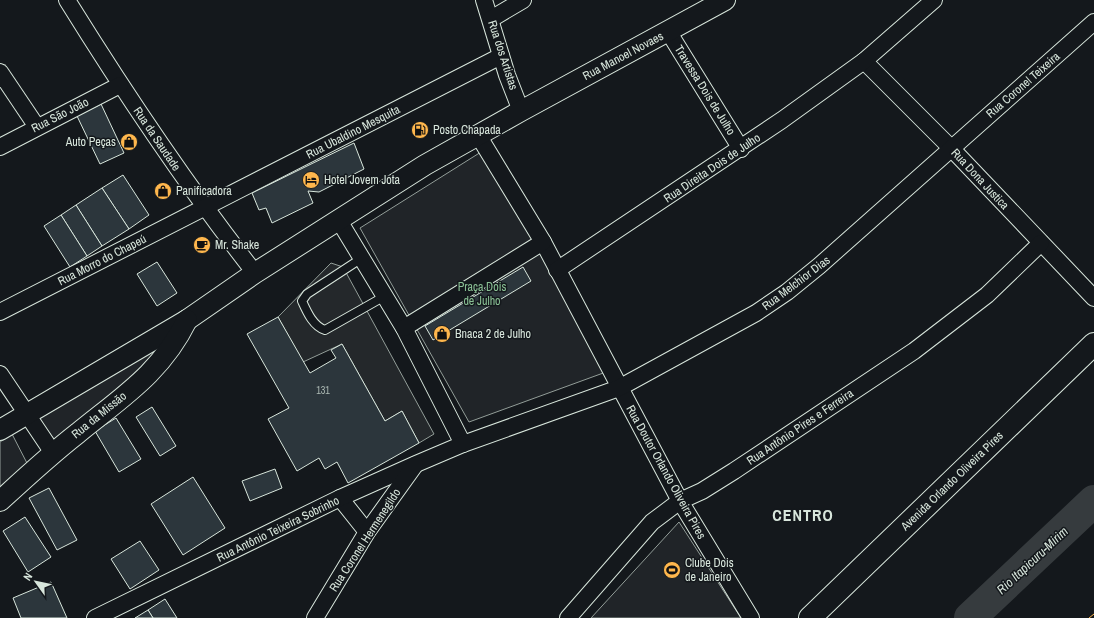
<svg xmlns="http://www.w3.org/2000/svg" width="1094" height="618" font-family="'Archivo Narrow',sans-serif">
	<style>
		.green { fill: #202428; stroke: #939e99 }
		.parking { fill: #24282b; stroke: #939e99 }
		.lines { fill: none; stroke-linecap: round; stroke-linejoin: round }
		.river { stroke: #363b3e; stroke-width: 32 }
		.building { fill: #2c363c; stroke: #d8e6dc }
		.service-casing { stroke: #d8e6dc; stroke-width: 10 }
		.minor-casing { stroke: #d8e6dc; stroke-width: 18 }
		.tertiary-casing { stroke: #d8e6dc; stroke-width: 22 }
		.secondary-casing { stroke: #d8e6dc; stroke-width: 24 }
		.service { stroke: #14181c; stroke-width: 8 }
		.minor { stroke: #14181c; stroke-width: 16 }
		.tertiary { stroke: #14181c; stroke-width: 20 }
		.secondary { stroke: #14181c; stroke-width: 22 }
		.power { stroke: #ffb74d; stroke-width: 1; stroke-dasharray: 14 3 2 3; stroke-linecap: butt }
		.labels { text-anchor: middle; stroke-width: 3; stroke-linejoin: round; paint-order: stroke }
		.number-label { font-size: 10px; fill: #adbab4 }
		.street-label { font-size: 12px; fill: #d8e6dc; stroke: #14181c }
		.poi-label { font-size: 12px; fill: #d8e6dc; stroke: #14181c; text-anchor: start }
		.park-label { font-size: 12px; fill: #8ac095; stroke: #14181c }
		.water-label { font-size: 13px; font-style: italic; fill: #d8e6dc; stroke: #14181c }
		.district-label { font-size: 16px; font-weight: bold; letter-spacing: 1px; fill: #d8e6dc; stroke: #14181c }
	</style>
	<rect width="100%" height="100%" fill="#14181c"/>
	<g class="green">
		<path d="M 481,152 L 547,259 L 606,372 L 469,422 L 360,228 Z"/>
		<path d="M 154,345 L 162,351 L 56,442 L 38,417 Z"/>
		<path d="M 12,434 L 29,467 L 0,490 L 0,442 Z"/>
		<path d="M 679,522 L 741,618 L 591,618 Z"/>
	</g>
	<path class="parking" d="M 331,263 L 343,267 L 434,434 L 419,443 L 402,411 L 385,421 L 342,344 L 303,362 L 278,317 Z"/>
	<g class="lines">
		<path class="river" d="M 970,618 L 1094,501"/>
	</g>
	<g class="building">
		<path d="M 101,104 L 124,153 L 100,164 L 77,116 Z"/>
		<path d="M 354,143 L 364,169 L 319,192 L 308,191 L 313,203 L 272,223 L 266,208 L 259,210 L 252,193 Z"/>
		<path d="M 123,175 L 149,215 L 129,229 L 102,188 Z"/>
		<path d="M 102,188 L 129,229 L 102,246 L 76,205 Z"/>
		<path d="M 76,205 L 102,246 L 87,256 L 61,215 Z"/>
		<path d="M 61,215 L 87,256 L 70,267 L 44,226 Z"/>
		<path d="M 157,262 L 177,293 L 157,306 L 137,274 Z"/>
		<path d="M 523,267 L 531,281 L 433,340 L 425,326 Z"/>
		<path d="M 278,317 L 310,373 L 336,358 L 331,350 L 342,344 L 385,421 L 402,411 L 419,443 L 348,483 L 337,462 L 325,469 L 319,458 L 297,471 L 268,419 L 289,408 L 247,334 Z"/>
		<path d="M 152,407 L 176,446 L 160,456 L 136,417 Z"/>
		<path d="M 116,418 L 141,459 L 119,472 L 95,431 Z"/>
		<path d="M 275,469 L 282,488 L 250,501 L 242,481 Z"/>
		<path d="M 193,477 L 225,528 L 183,555 L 151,504 Z"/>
		<path d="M 49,488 L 77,540 L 57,550 L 29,498 Z"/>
		<path d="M 25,517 L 51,557 L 28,572 L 3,531 Z"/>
		<path d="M 140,541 L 159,570 L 130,589 L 111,559 Z"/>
		<path d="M 51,582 L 67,618 L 21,618 L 13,598 Z"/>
		<path d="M 165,599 L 177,618 L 153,618 L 148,610 Z"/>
		<path d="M 148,610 L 153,618 L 135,618 Z"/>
	</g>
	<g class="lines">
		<g class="service-casing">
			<path id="service" d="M 362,258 L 307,294 L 302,301 C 307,312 313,326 325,330 L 385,296"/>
		</g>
		<g class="minor-casing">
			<g id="minor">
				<path d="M 67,0 C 126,95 186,185 255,273"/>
				<path d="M 484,0 L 507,75 L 521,111"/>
				<path d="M 491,19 L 523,0"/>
				<path d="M 668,31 L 741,149"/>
				<path d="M 864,61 L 951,148 L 1094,298"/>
				<path d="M 0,72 L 37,127"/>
				<path d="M 478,135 L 543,242 L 680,501 L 751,618"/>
				<path d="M 0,147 L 120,85"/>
				<path d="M 338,219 L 404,328 L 463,444"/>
				<path d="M 557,270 L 782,120 L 864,61 L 934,0"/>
				<path d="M 0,312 L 501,56"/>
				<path d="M 404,328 L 543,242"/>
				<path d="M 0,374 L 53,453"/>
				<path d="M 340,498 L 367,532"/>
				<path d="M 95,618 L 340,498 L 416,464 L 463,444 L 619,388 L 756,313 L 787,292 L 819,266 L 1094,22"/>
				<path d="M 315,618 L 367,532 L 415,465"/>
				<path d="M 568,618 L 652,522 L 680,501 L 702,491 L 734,471 L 914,351 L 987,295 L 1041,243"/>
			</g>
		</g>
		<g class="tertiary-casing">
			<g id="tertiary">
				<path d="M 0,430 L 187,320 L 255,273 L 425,165 L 521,111 L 725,0"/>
				<path d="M 0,501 C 26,477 51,454 78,433 C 122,397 161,373 187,320"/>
			</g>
		</g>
		<g class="secondary-casing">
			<path id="secondary" d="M 810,618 L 1094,344"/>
		</g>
		<use href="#service" class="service"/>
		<use href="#minor" class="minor"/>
		<use href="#tertiary" class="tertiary"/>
		<use href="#secondary" class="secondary"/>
		<path class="power" d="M 1089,618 L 1094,614"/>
	</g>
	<defs>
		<g id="fuel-disc" transform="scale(0.9)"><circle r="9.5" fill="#ffb74d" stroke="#14181c"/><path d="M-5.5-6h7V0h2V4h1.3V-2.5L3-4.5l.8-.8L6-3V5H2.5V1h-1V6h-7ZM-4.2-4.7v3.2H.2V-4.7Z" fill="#111"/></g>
		<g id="shop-disc" transform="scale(0.9)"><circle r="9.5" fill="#ffb74d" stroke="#14181c"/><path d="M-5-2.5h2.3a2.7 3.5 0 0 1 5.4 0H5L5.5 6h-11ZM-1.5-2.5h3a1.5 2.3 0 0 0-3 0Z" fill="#111"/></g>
		<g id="hotel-disc" transform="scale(0.9)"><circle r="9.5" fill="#ffb74d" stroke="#14181c"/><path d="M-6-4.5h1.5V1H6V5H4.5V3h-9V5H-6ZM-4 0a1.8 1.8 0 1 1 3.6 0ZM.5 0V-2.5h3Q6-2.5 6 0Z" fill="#111"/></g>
		<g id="cafe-disc" transform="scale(0.9)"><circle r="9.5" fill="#ffb74d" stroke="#14181c"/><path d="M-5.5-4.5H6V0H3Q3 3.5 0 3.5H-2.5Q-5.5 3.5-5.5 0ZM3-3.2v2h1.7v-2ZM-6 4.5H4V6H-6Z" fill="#111"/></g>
		<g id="stadium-disc" transform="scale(0.9)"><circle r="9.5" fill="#ffb74d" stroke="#14181c"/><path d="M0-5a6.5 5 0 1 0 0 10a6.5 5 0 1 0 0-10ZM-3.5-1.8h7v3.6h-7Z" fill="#111"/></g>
	</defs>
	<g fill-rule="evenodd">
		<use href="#fuel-disc" x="420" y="130"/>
		<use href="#shop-disc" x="129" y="142"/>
		<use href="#hotel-disc" x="311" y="180"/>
		<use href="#shop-disc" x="163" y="191"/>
		<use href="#cafe-disc" x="202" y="245"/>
		<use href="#shop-disc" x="442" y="334"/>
		<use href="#stadium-disc" x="672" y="570"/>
	</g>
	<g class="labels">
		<g class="number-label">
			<text x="323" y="394">131</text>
		</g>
		<g class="street-label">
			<text transform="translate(503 55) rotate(72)" y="4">Rua dos Artistas</text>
			<text transform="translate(623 56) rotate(-28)" y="4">Rua Manoel Novaes</text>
			<text transform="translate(1023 85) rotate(-41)" y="4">Rua Coronel Teixeira</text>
			<text transform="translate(705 90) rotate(58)" y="4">Travessa Dois de Julho</text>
			<text transform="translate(60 115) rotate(-27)" y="4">Rua São João</text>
			<text transform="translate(353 132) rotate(-27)" y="4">Rua Ubaldino Mesquita</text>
			<text transform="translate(157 139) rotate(56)" y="4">Rua da Saudade</text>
			<text transform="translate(712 168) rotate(-34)" y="4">Rua Direita Dois de Julho</text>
			<text transform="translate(980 179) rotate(47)" y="4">Rua Dona Justica</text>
			<text transform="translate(102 260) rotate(-27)" y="4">Rua Morro do Chapeú</text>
			<text transform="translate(796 283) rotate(-37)" y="4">Rua Melchior Dias</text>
			<text transform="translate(99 415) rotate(-39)" y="4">Rua da Missão</text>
			<text transform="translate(800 427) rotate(-34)" y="4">Rua Antônio Pires e Ferreira</text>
			<text transform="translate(666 472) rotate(61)" y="4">Rua Doutor Orlando Oliveira Pires</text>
			<text transform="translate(952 481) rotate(-44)" y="4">Avenida Orlando Oliveira Pires</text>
			<text transform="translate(278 529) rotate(-26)" y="4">Rua Antônio Teixeira Sobrinho</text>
			<text transform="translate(365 540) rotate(-57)" y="4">Rua Coronel Hermenegildo</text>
		</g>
		<g class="poi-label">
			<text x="433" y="134">Posto Chapada</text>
			<text x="116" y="146" text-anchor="end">Auto Peças</text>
			<text x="324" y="184">Hotel Jovem Jota</text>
			<text x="176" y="195">Panificadora</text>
			<text x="215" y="249">Mr. Shake</text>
			<text x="455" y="338">Bnaca 2 de Julho</text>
			<text x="685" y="567">Clube Dois<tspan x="685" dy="14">de Janeiro</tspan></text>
		</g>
		<g class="park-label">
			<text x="482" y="291">Praça Dois<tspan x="482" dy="14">de Julho</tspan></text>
		</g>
		<g class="water-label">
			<text transform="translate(1032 560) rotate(-43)" y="5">Rio Itapicuru-Mirim</text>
		</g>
		<g class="district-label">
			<text x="803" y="521">CENTRO</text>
		</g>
	</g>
	<g transform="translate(36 582) rotate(303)" stroke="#14181c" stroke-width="3" paint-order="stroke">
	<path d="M0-3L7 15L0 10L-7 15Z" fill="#d8e6dc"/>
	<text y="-6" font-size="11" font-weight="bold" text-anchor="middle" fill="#d8e6dc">N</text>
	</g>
</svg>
